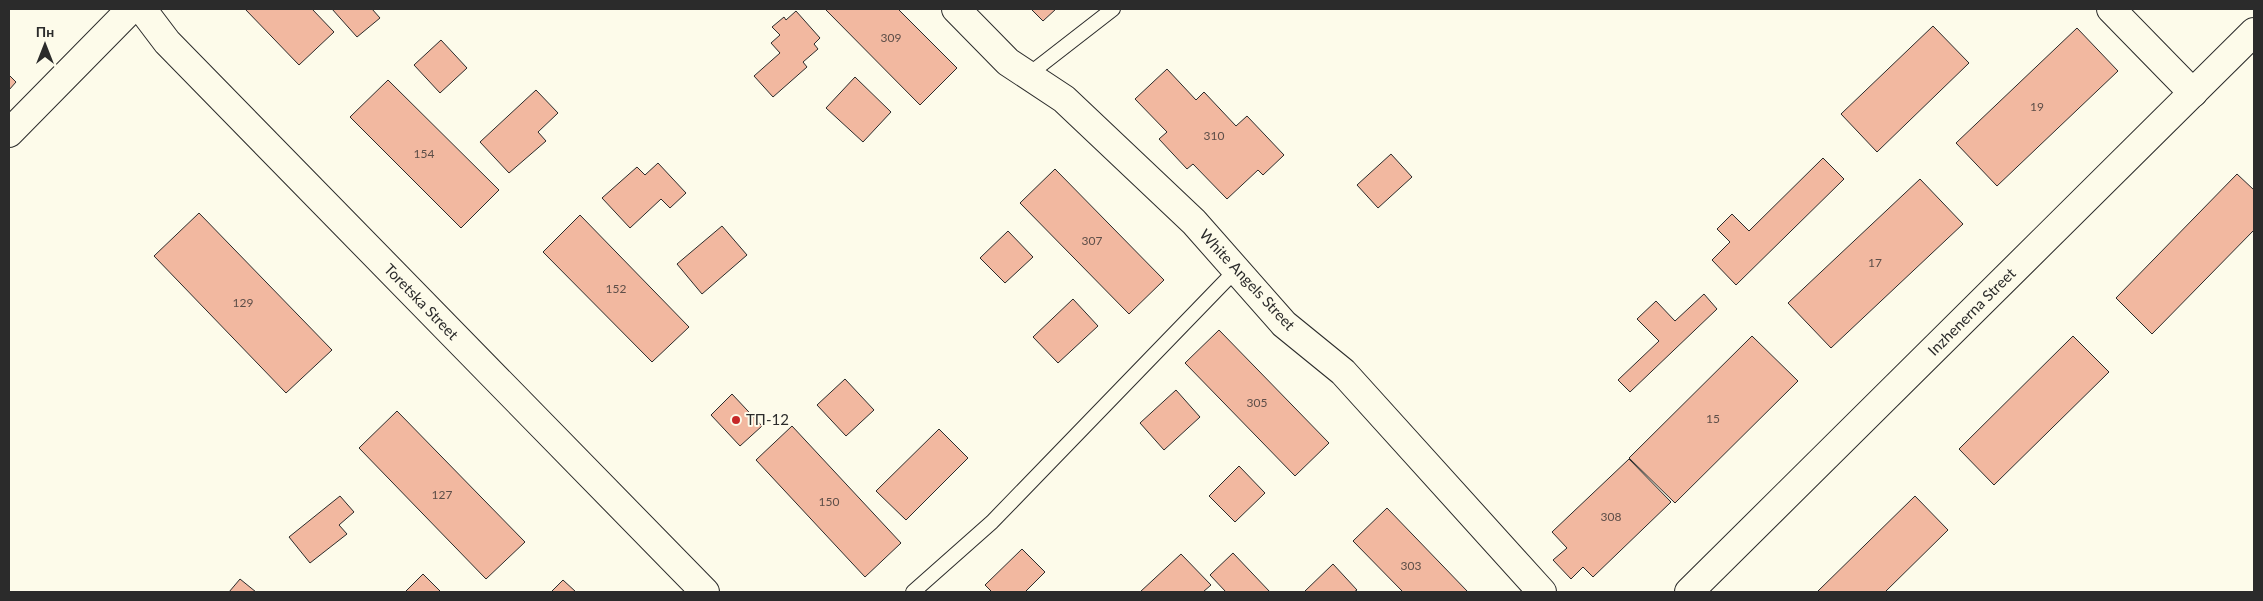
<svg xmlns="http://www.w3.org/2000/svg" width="2263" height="601" font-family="Lato,sans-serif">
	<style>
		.building { fill: #f2b8a0; stroke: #2b2b2b }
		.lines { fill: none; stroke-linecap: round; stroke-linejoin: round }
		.service-casing { stroke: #2b2b2b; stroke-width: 16 }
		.minor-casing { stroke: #2b2b2b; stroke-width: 30 }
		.service { stroke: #fdfbea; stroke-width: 14 }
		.minor { stroke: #fdfbea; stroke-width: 28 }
		.poi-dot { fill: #c62828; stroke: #fdfbea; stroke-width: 2 }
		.labels { text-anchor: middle; stroke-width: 4; stroke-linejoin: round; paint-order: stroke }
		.number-label { font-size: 12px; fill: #5d4e48 }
		.street-label { font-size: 15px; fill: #2b2b2b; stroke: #fdfbea }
		.poi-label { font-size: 15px; fill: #2b2b2b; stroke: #fdfbea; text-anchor: start }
	</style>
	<rect width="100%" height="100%" fill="#fdfbea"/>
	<g class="building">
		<path d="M 245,9 L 312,9 L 334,32 L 299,65 Z"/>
		<path d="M 332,9 L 372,9 L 380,18 L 357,37 Z"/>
		<path d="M 825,9 L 898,9 L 957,68 L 920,105 Z"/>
		<path d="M 1031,9 L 1056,9 L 1043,21 Z"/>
		<path d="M 796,11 L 820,38 L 814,44 L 818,49 L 803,62 L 807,67 L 773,97 L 754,76 L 780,53 L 771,43 L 780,35 L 772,27 L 784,17 L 786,20 Z"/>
		<path d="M 1933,26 L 1969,63 L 1877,152 L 1841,114 Z"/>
		<path d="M 2077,28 L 2118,71 L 1997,186 L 1956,143 Z"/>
		<path d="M 441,40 L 467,68 L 440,93 L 414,65 Z"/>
		<path d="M 1167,69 L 1196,100 L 1204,92 L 1236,126 L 1247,116 L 1284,155 L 1263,175 L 1258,170 L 1227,199 L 1193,164 L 1187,169 L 1159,139 L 1167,132 L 1135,99 Z"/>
		<path d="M 9,75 L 16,82 L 9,90 Z"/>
		<path d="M 855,77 L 891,112 L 863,142 L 826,108 Z"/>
		<path d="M 388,80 L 499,190 L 461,228 L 350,117 Z"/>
		<path d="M 536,90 L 558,113 L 538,132 L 546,141 L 509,173 L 480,142 Z"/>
		<path d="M 1391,154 L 1412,177 L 1378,208 L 1357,185 Z"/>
		<path d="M 1823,158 L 1844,179 L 1736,285 L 1712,260 L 1730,242 L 1717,229 L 1732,214 L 1749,231 Z"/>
		<path d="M 658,163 L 686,193 L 670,208 L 661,199 L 630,228 L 602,198 L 637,167 L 645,175 Z"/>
		<path d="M 1055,169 L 1164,280 L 1129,314 L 1020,203 Z"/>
		<path d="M 2237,174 L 2254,190 L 2254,230 L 2152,334 L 2116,298 Z"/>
		<path d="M 1920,179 L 1963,224 L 1831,348 L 1788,303 Z"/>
		<path d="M 199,213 L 332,350 L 286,393 L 154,256 Z"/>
		<path d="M 580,215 L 689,327 L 652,362 L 543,252 Z"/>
		<path d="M 722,226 L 747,255 L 702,294 L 677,264 Z"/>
		<path d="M 1008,231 L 1033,257 L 1005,283 L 980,258 Z"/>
		<path d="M 1704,294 L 1717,309 L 1630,392 L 1618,380 L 1659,341 L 1637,319 L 1656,301 L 1675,321 Z"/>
		<path d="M 1073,299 L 1098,326 L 1058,363 L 1033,337 Z"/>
		<path d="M 1219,330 L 1329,443 L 1295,476 L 1185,363 Z"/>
		<path d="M 1752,336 L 1798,381 L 1675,503 L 1629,458 Z"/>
		<path d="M 2073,336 L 2109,372 L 1994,485 L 1959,449 Z"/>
		<path d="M 845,379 L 874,410 L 846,436 L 817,405 Z"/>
		<path d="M 1176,390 L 1200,417 L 1164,450 L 1140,423 Z"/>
		<path d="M 732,394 L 762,426 L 740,446 L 711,415 Z"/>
		<path d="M 397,411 L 525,542 L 486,579 L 359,448 Z"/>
		<path d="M 792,426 L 901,543 L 865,577 L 756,460 Z"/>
		<path d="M 939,429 L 968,458 L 906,520 L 876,491 Z"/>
		<path d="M 1629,459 L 1671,502 L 1593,577 L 1583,567 L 1571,579 L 1553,560 L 1567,548 L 1552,532 Z"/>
		<path d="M 1239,466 L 1265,493 L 1235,522 L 1209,496 Z"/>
		<path d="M 340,496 L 354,512 L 339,525 L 347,534 L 310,563 L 289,537 Z"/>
		<path d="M 1915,496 L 1948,530 L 1885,592 L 1817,592 Z"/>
		<path d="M 1387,508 L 1468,592 L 1403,592 L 1353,541 Z"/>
		<path d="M 1022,549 L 1045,572 L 1025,592 L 992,592 L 985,585 Z"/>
		<path d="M 1233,553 L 1270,592 L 1226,592 L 1210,575 Z"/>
		<path d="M 1181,554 L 1211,585 L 1203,592 L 1140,592 Z"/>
		<path d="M 1333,564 L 1357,590 L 1354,592 L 1304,592 Z"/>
		<path d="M 423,574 L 441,592 L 405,592 Z"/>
		<path d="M 240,579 L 256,592 L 229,592 Z"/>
		<path d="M 563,580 L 576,592 L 551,592 Z"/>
	</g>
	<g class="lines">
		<g class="service-casing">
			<g id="service">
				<path d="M 1028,75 L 1113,9"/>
				<path d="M 913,592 L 992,522 L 1236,270"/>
			</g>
		</g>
		<g class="minor-casing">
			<g id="minor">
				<path d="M 142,9 L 167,42 L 705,592"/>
				<path d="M 956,9 L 1008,62 L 1064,99 L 1194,222 L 1284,324 L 1343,372 L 1542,592"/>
				<path d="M 2111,9 L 2193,93"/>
				<path d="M 9,133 L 131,9"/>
				<path d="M 1689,592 L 2254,32"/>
			</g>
		</g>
		<use href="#service" class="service"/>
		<use href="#minor" class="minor"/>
	</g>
	<circle class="poi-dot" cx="736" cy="420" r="5"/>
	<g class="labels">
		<g class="number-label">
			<text x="891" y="42">309</text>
			<text x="2037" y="111">19</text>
			<text x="1214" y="140">310</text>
			<text x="424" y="158">154</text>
			<text x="1092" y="245">307</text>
			<text x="1875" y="267">17</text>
			<text x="616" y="293">152</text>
			<text x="243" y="307">129</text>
			<text x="1257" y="407">305</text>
			<text x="1713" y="423">15</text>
			<text x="442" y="499">127</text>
			<text x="829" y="506">150</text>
			<text x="1611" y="521">308</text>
			<text x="1411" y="570">303</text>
		</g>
		<g class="street-label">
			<text transform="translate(1247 280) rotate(47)" y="5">White Angels Street</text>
			<text transform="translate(421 302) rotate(46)" y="5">Toretska Street</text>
			<text transform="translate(1972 312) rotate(-45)" y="5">Inzhenerna Street</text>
		</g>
		<g class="poi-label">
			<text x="746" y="425">ТП-12</text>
		</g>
	</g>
	<rect width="2263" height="601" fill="none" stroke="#2b2b2b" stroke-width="20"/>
	<g transform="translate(45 45)" stroke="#fdfbea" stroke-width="4" paint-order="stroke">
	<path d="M0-4L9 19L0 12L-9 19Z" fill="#2b2b2b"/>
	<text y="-8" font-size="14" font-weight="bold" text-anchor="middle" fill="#2b2b2b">Пн</text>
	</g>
</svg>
